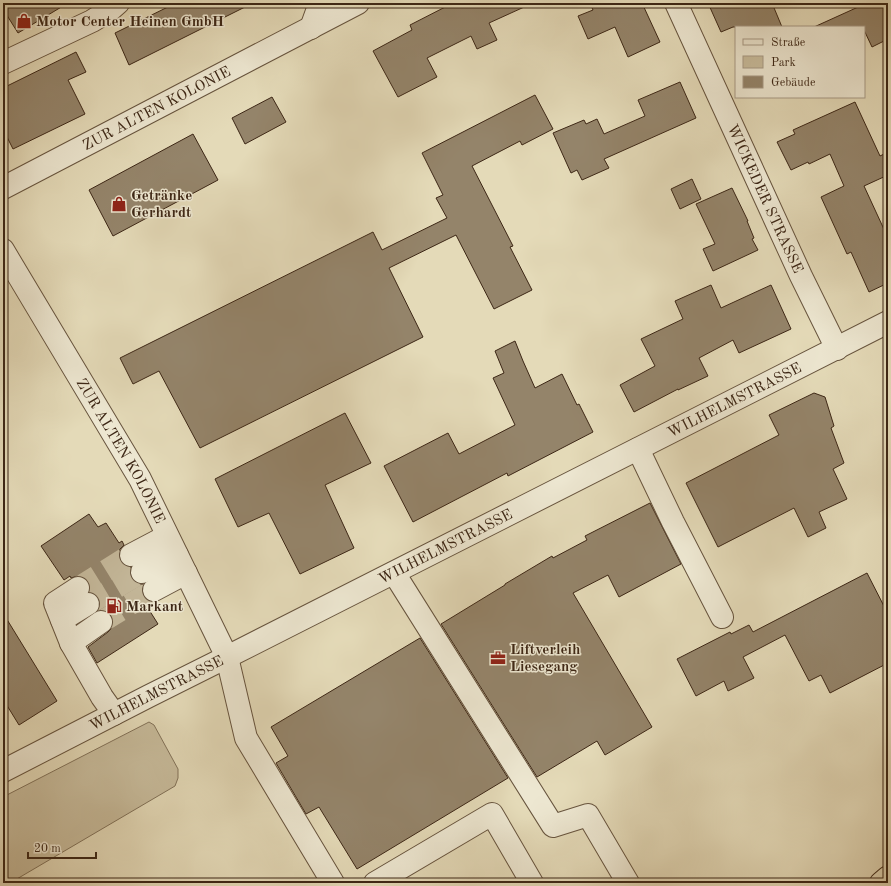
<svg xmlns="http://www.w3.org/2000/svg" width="891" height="886" font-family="'Old Standard TT',serif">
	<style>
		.green { fill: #c8bc9c; stroke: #827259 }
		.building { fill: #94846a; stroke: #3d2716 }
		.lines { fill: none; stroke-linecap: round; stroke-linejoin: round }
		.minor-tunnel { stroke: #c3b698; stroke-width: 22; stroke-dasharray: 22 11; stroke-linecap: butt }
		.minor-casing { stroke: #67543e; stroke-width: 24 }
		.highway-casing { stroke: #3d2716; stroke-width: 24 }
		.minor { stroke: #ede7d1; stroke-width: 22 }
		.highway { stroke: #e4dab8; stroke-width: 22 }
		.labels { text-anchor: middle; stroke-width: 3; stroke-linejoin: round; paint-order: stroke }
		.poi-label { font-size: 15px; font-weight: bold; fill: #3d2716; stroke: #ede7d1; text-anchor: start }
		.street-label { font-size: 15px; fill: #3d2716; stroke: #ede7d1 }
	</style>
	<rect width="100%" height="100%" fill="#e4dab8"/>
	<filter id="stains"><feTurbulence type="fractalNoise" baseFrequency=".005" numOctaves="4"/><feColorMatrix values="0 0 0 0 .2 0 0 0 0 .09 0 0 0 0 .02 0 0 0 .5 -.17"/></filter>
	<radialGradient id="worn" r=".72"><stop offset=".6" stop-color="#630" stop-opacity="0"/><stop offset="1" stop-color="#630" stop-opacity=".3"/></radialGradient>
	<path class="green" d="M 149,722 L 154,725 L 178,769 L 178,778 L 175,786 L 10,883 L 3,883 L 3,797 Z"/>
	<g class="building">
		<path d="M 3,3 L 68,3 L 18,33 L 3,9 Z"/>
		<path d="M 176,3 L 253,3 L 129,65 L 115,33 Z"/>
		<path d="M 453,3 L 533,3 L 489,23 L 497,40 L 477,49 L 471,36 L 427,58 L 437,77 L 398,97 L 373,51 L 412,30 L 410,25 Z"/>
		<path d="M 590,3 L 642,3 L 660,42 L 628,57 L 615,27 L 588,39 L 578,16 L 593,10 Z"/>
		<path d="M 708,3 L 772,3 L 782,27 L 733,27 L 721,32 Z"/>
		<path d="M 867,3 L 888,3 L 888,39 L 872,47 L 864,30 L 864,27 L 814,27 Z"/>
		<path d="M 76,52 L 86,72 L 68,80 L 85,114 L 13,149 L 3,129 L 3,88 Z"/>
		<path d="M 680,82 L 696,118 L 604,159 L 609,168 L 582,180 L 577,170 L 571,173 L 553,133 L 584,120 L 586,124 L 597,119 L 604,134 L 645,116 L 638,100 Z"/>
		<path d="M 535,95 L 553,129 L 522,145 L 520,141 L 472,166 L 513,246 L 510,247 L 532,290 L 494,309 L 456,235 L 389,268 L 423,337 L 200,448 L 159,371 L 133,384 L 120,358 L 373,232 L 382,250 L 447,218 L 436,198 L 443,195 L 422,153 Z"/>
		<path d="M 272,97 L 286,122 L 245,144 L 232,118 Z"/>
		<path d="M 855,102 L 880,156 L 888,152 L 888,175 L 864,186 L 888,238 L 888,283 L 869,292 L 851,252 L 847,254 L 821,197 L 844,186 L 830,154 L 809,164 L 808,162 L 791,170 L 777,142 L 795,134 L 793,130 Z"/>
		<path d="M 193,134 L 218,180 L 113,236 L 89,190 Z"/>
		<path d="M 692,179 L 701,199 L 680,209 L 671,189 Z"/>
		<path d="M 732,188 L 748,221 L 747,221 L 754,238 L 752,239 L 758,250 L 713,271 L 703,249 L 715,244 L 696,204 Z"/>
		<path d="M 711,285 L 721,308 L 771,285 L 791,329 L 739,353 L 733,340 L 699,358 L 708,376 L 678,390 L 678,389 L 634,412 L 620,385 L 655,366 L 641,339 L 683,319 L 675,301 Z"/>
		<path d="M 515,341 L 523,361 L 535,388 L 562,374 L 577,405 L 579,404 L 593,432 L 508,476 L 507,473 L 413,522 L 384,466 L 448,433 L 459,454 L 515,425 L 493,378 L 504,373 L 495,351 Z"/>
		<path d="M 814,393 L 825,397 L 834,426 L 831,428 L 844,463 L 833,469 L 847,499 L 819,512 L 826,528 L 808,537 L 794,508 L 718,547 L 686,483 L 779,435 L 769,415 Z"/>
		<path d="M 345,413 L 371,463 L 325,485 L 354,548 L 300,574 L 269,513 L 238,527 L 215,479 Z"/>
		<path d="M 650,503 L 681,564 L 619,597 L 608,575 L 573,593 L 652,727 L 605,755 L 597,741 L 537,777 L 441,624 L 505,585 L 505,584 L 552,556 L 553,558 L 587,540 L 585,536 Z"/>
		<path d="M 89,514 L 98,527 L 106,523 L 119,543 L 122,541 L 124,545 L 120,549 L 119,554 L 120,560 L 124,565 L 131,567 L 130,572 L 131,577 L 135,582 L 141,584 L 143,584 L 142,589 L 143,596 L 147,600 L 150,602 L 146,605 L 158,624 L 97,663 L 88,647 L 108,632 L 112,628 L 113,621 L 111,615 L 106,611 L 99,610 L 100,604 L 99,598 L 94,593 L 90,592 L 90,587 L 89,582 L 84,577 L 78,576 L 71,578 L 70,576 L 64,580 L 41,546 Z"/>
		<path d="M 867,573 L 888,614 L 888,663 L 830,693 L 821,675 L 809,681 L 785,635 L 743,657 L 754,678 L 728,691 L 724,681 L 696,696 L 677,659 L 730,632 L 731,634 L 749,625 L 753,632 Z"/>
		<path d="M 3,613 L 57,701 L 19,725 L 3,699 Z"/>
		<path d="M 420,638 L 508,778 L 357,869 L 319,807 L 306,814 L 276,763 L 288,756 L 271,727 Z"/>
	</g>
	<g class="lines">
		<g class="minor-tunnel">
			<path d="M 78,588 L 131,555"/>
			<path d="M 88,604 L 142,572"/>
			<path d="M 101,622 L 154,590"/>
		</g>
		<g class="minor-casing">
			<g id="minor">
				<path id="s1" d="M 676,3 L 801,276 L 837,349"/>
				<path d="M 311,28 L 320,3"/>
				<path d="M 3,63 L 92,21 L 110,10 L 118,3"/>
				<path id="s2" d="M 3,188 L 358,3"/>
				<path id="s3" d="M 3,250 L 140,479 L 227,657 L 246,738 L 333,883"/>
				<path d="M 638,449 L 673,522 L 722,617"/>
				<path d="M 131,555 L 167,536"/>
				<path d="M 142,572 L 177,555"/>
				<path d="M 394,573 L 553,826 L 588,815 L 628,883"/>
				<path d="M 78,588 L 55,603 L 71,643 L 102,697 L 114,714"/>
				<path d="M 154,590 L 186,573"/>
				<path d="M 62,620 L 88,604"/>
				<path d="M 71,643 L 101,622"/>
				<path id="s4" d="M 3,771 L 149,696 L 227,657 L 888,322"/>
				<path d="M 375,883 L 492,814 L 532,883"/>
			</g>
		</g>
		<g class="highway-casing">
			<path id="highway" d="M 881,883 L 888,877"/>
		</g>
		<use href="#minor" class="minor"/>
		<use href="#highway" class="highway"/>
	</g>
	<defs>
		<g id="shop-bare" transform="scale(1.2)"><path d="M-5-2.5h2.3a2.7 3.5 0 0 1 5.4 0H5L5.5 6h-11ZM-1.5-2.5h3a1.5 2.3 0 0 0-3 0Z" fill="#8f2418" stroke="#ede7d1" stroke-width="2.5" paint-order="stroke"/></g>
		<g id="fuel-bare" transform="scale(1.2)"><path d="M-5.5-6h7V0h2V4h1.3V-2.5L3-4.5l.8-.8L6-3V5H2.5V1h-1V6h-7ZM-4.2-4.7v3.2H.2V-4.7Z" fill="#8f2418" stroke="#ede7d1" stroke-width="2.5" paint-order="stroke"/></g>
		<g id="office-bare" transform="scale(1.2)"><path d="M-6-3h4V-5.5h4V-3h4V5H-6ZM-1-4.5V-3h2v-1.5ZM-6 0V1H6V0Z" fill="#8f2418" stroke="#ede7d1" stroke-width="2.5" paint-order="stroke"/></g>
	</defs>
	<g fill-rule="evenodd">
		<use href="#shop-bare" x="24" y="21"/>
		<use href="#shop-bare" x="119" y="204"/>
		<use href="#fuel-bare" x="114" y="606"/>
		<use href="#office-bare" x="498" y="658"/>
	</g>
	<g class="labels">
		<g class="poi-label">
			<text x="36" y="26">Motor Center Heinen GmbH</text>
			<text x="131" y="200">Getränke<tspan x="131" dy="17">Gerhardt</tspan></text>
			<text x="126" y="611">Markant</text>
			<text x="510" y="654">Liftverleih<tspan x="510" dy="17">Liesegang</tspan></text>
		</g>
		<g class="street-label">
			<text dy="5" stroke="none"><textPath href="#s2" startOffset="173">ZUR ALTEN KOLONIE</textPath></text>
			<text dy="5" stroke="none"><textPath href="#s1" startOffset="215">WICKEDER STRASSE</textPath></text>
			<text dy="5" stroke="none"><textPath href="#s4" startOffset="820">WILHELMSTRASSE</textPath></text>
			<text dy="5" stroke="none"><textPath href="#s3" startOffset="233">ZUR ALTEN KOLONIE</textPath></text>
			<text dy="5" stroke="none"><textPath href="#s4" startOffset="496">WILHELMSTRASSE</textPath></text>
			<text dy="5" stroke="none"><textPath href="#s4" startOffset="172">WILHELMSTRASSE</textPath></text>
		</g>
	</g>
	<rect width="891" height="886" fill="none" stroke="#e4dab8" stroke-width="16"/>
	<rect x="4" y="4" width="883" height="878" fill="none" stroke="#3d2716" stroke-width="2"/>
	<rect x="8" y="8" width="875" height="870" fill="none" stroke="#3d2716"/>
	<rect x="735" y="26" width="130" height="72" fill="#ede7d1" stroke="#a79a86"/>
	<rect x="743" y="39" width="20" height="6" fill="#ede7d1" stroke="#a79a86"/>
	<text x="771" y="46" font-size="12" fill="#3d2716">Straße</text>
	<rect x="743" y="56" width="20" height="12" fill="#c8bc9c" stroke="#a79a86"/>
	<text x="771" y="66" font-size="12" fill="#3d2716">Park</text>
	<rect x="743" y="76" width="20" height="12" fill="#94846a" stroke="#a79a86"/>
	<text x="771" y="86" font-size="12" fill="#3d2716">Gebäude</text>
	<path d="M28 852v6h68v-6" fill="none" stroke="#3d2716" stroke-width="2"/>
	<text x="34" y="852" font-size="12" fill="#3d2716" stroke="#ede7d1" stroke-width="3" paint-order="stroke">20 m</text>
	<rect width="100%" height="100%" filter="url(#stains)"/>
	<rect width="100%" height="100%" fill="url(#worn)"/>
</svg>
